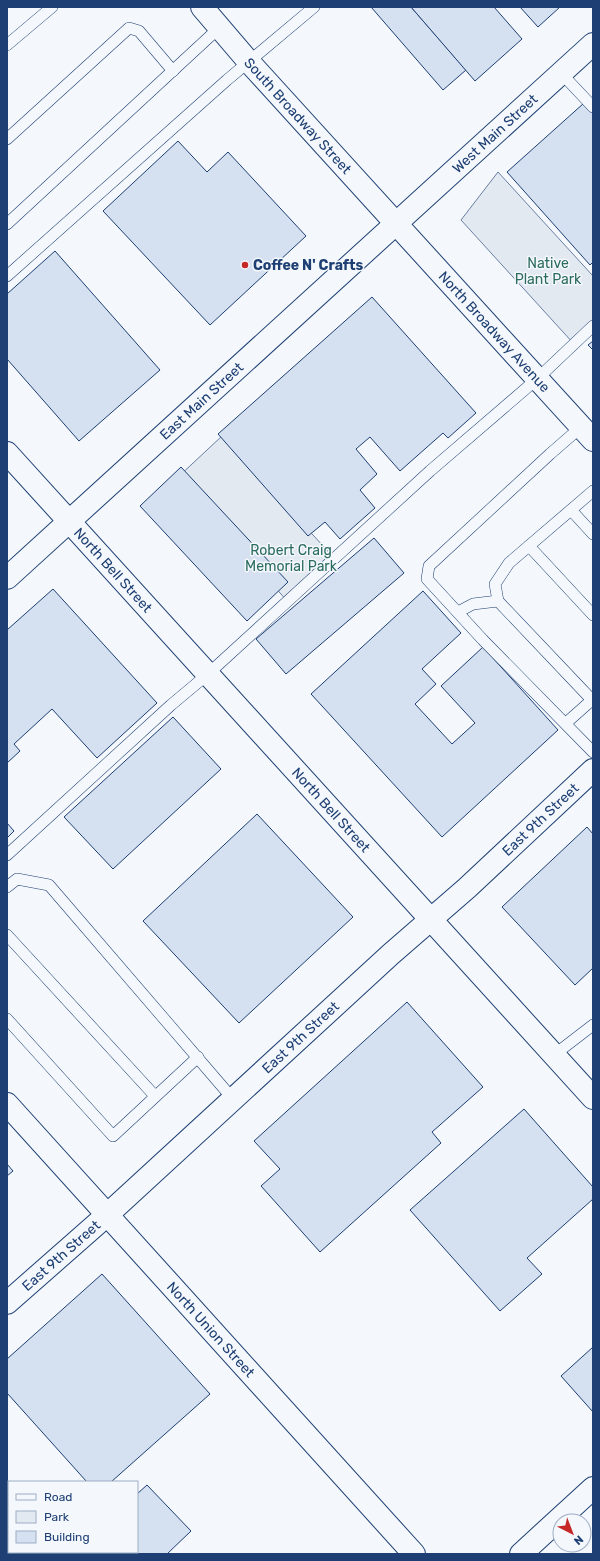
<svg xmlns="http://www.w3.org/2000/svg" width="600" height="1561" font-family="Rubik,sans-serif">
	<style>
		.green { fill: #e3e9f0; stroke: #687fa3 }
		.building { fill: #d5e0f0; stroke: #1d3f73 }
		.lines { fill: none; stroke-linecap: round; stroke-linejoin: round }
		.lane-casing { stroke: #1d3f73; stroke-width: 12 }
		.street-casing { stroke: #1d3f73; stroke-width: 24 }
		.secondary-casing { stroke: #1d3f73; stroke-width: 24 }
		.lane { stroke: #f4f7fb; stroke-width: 11 }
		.street { stroke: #f4f7fb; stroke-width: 22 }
		.secondary { stroke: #f4f7fb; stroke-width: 22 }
		.poi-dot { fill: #c62828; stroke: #f4f7fb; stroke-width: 1.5 }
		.labels { text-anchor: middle; stroke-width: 3; stroke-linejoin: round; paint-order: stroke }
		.street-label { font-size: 14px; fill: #1d3f73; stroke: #f4f7fb }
		.park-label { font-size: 14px; fill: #2c6c60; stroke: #f4f7fb }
		.poi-label { font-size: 14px; font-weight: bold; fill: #1d3f73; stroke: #f4f7fb; text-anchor: start }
	</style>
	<rect width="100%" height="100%" fill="#f4f7fb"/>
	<g class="green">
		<path d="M 498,172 L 593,276 L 593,328 L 574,344 L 461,220 Z"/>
		<path d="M 222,436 L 336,560 L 289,603 L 177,478 Z"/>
	</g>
	<g class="building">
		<path d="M 371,7 L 411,7 L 466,70 L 443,90 Z"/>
		<path d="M 411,7 L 494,7 L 522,39 L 475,81 Z"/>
		<path d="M 520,7 L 560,7 L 538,27 Z"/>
		<path d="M 584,103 L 593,113 L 593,262 L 590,265 L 507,172 Z"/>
		<path d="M 178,141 L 207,172 L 228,152 L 306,236 L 210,325 L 103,211 Z"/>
		<path d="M 55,251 L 160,370 L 79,441 L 7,359 L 7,294 Z"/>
		<path d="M 372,297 L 476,413 L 448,438 L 443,433 L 400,471 L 370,437 L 356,449 L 377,474 L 360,490 L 375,508 L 340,539 L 325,522 L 308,536 L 218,434 Z"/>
		<path d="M 593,341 L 593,350 L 588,345 Z"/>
		<path d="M 181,467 L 288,582 L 247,621 L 140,506 Z"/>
		<path d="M 374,538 L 404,573 L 286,674 L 256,639 Z"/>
		<path d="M 53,589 L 157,703 L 97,758 L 52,709 L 14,744 L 20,751 L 7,763 L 7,630 Z"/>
		<path d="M 423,591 L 461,633 L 422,669 L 436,684 L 415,704 L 452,744 L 475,723 L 441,686 L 483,647 L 558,730 L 442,837 L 311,694 Z"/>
		<path d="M 173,717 L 221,769 L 113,869 L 64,817 Z"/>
		<path d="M 257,814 L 353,917 L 239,1023 L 143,921 Z"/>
		<path d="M 7,823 L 14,831 L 7,838 Z"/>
		<path d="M 587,827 L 593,834 L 593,968 L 575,985 L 502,907 Z"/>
		<path d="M 407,1002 L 483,1087 L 432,1132 L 441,1143 L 320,1252 L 261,1186 L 280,1169 L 254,1141 Z"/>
		<path d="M 524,1109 L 593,1187 L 593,1199 L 527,1258 L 542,1274 L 500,1311 L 410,1210 Z"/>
		<path d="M 7,1164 L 13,1171 L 7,1176 Z"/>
		<path d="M 102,1274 L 210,1394 L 111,1482 L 87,1482 L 7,1393 L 7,1359 Z"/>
		<path d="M 593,1347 L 593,1412 L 561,1376 Z"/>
		<path d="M 147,1485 L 191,1531 L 167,1554 L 83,1554 L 81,1552 L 137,1552 L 137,1494 Z"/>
	</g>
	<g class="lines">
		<g class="lane-casing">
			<g id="lane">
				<path d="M 7,45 L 52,7"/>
				<path d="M 561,73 L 593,107"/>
				<path d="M 7,139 L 129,28 L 139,31 L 173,71"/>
				<path d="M 7,224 L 220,27"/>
				<path d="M 7,276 L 227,80 L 314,7"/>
				<path d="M 581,427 L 550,454 L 429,566 L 427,579 L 483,640 L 593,752"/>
				<path d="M 571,510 L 593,534"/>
				<path d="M 529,546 L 593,615"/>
				<path d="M 458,612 L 473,604 L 498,601"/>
				<path d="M 592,700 L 498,601 L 495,584 L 509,563 L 593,491"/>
				<path d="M 566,723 L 593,699"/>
				<path d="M 7,855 L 171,705 L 208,674 L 430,471 L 537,379 L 593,326"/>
				<path d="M 7,887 L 17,879 L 49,885 L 233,1099"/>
				<path d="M 7,935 L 155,1096"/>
				<path d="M 7,1019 L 113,1136 L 198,1057"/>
				<path d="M 554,1055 L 593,1025"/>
			</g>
		</g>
		<g class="street-casing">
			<g id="street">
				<path id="s1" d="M 7,453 L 593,1098"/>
				<path id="s2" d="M 7,1303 L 107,1215 L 391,954 L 467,888 L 593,770"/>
			</g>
		</g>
		<g class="secondary-casing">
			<g id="secondary">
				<path id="s3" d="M 202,7 L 249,62 L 593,440"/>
				<path id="s4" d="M 7,578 L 593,44"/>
				<path id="s5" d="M 7,1104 L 414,1554"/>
				<path d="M 521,1554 L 593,1488"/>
			</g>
		</g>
		<use href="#lane" class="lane"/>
		<use href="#street" class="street"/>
		<use href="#secondary" class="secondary"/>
	</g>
	<circle class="poi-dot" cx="245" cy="265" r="4"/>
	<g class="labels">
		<g class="street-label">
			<text dy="5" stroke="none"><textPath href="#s3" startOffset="145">South Broadway Street</textPath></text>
			<text dy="5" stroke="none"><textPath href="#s4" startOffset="660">West Main Street</textPath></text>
			<text dy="5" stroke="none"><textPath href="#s3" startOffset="437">North Broadway Avenue</textPath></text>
			<text dy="5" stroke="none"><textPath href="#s4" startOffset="263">East Main Street</textPath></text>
			<text dy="5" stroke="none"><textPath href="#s1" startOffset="158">North Bell Street</textPath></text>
			<text dy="5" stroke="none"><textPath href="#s1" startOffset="482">North Bell Street</textPath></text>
			<text dy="5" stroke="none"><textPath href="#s2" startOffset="720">East 9th Street</textPath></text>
			<text dy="5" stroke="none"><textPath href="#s2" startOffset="396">East 9th Street</textPath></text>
			<text dy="5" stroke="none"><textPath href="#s2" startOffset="72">East 9th Street</textPath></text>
			<text dy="5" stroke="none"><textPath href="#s5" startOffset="304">North Union Street</textPath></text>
		</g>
		<g class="park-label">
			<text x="548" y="268">Native<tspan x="548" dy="16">Plant Park</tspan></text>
			<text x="291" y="555">Robert Craig<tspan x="291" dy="16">Memorial Park</tspan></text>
		</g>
		<g class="poi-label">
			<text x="253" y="270">Coffee N' Crafts</text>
		</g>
	</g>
	<rect width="600" height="1561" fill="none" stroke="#1d3f73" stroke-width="16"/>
	<rect x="8" y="1481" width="130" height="72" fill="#f4f7fb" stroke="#9eadc5"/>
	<rect x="16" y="1494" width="20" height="6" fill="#f4f7fb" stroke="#9eadc5"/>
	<text x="44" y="1501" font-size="12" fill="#1d3f73">Road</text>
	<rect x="16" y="1511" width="20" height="12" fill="#e3e9f0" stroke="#9eadc5"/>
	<text x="44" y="1521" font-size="12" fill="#1d3f73">Park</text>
	<rect x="16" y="1531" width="20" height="12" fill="#d5e0f0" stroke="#9eadc5"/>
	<text x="44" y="1541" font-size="12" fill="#1d3f73">Building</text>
	<g transform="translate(572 1533) rotate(138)"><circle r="19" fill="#f4f7fb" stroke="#9eadc5"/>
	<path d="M0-3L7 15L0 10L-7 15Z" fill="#c62828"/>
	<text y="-6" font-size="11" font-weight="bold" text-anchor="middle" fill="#1d3f73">N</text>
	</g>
</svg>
